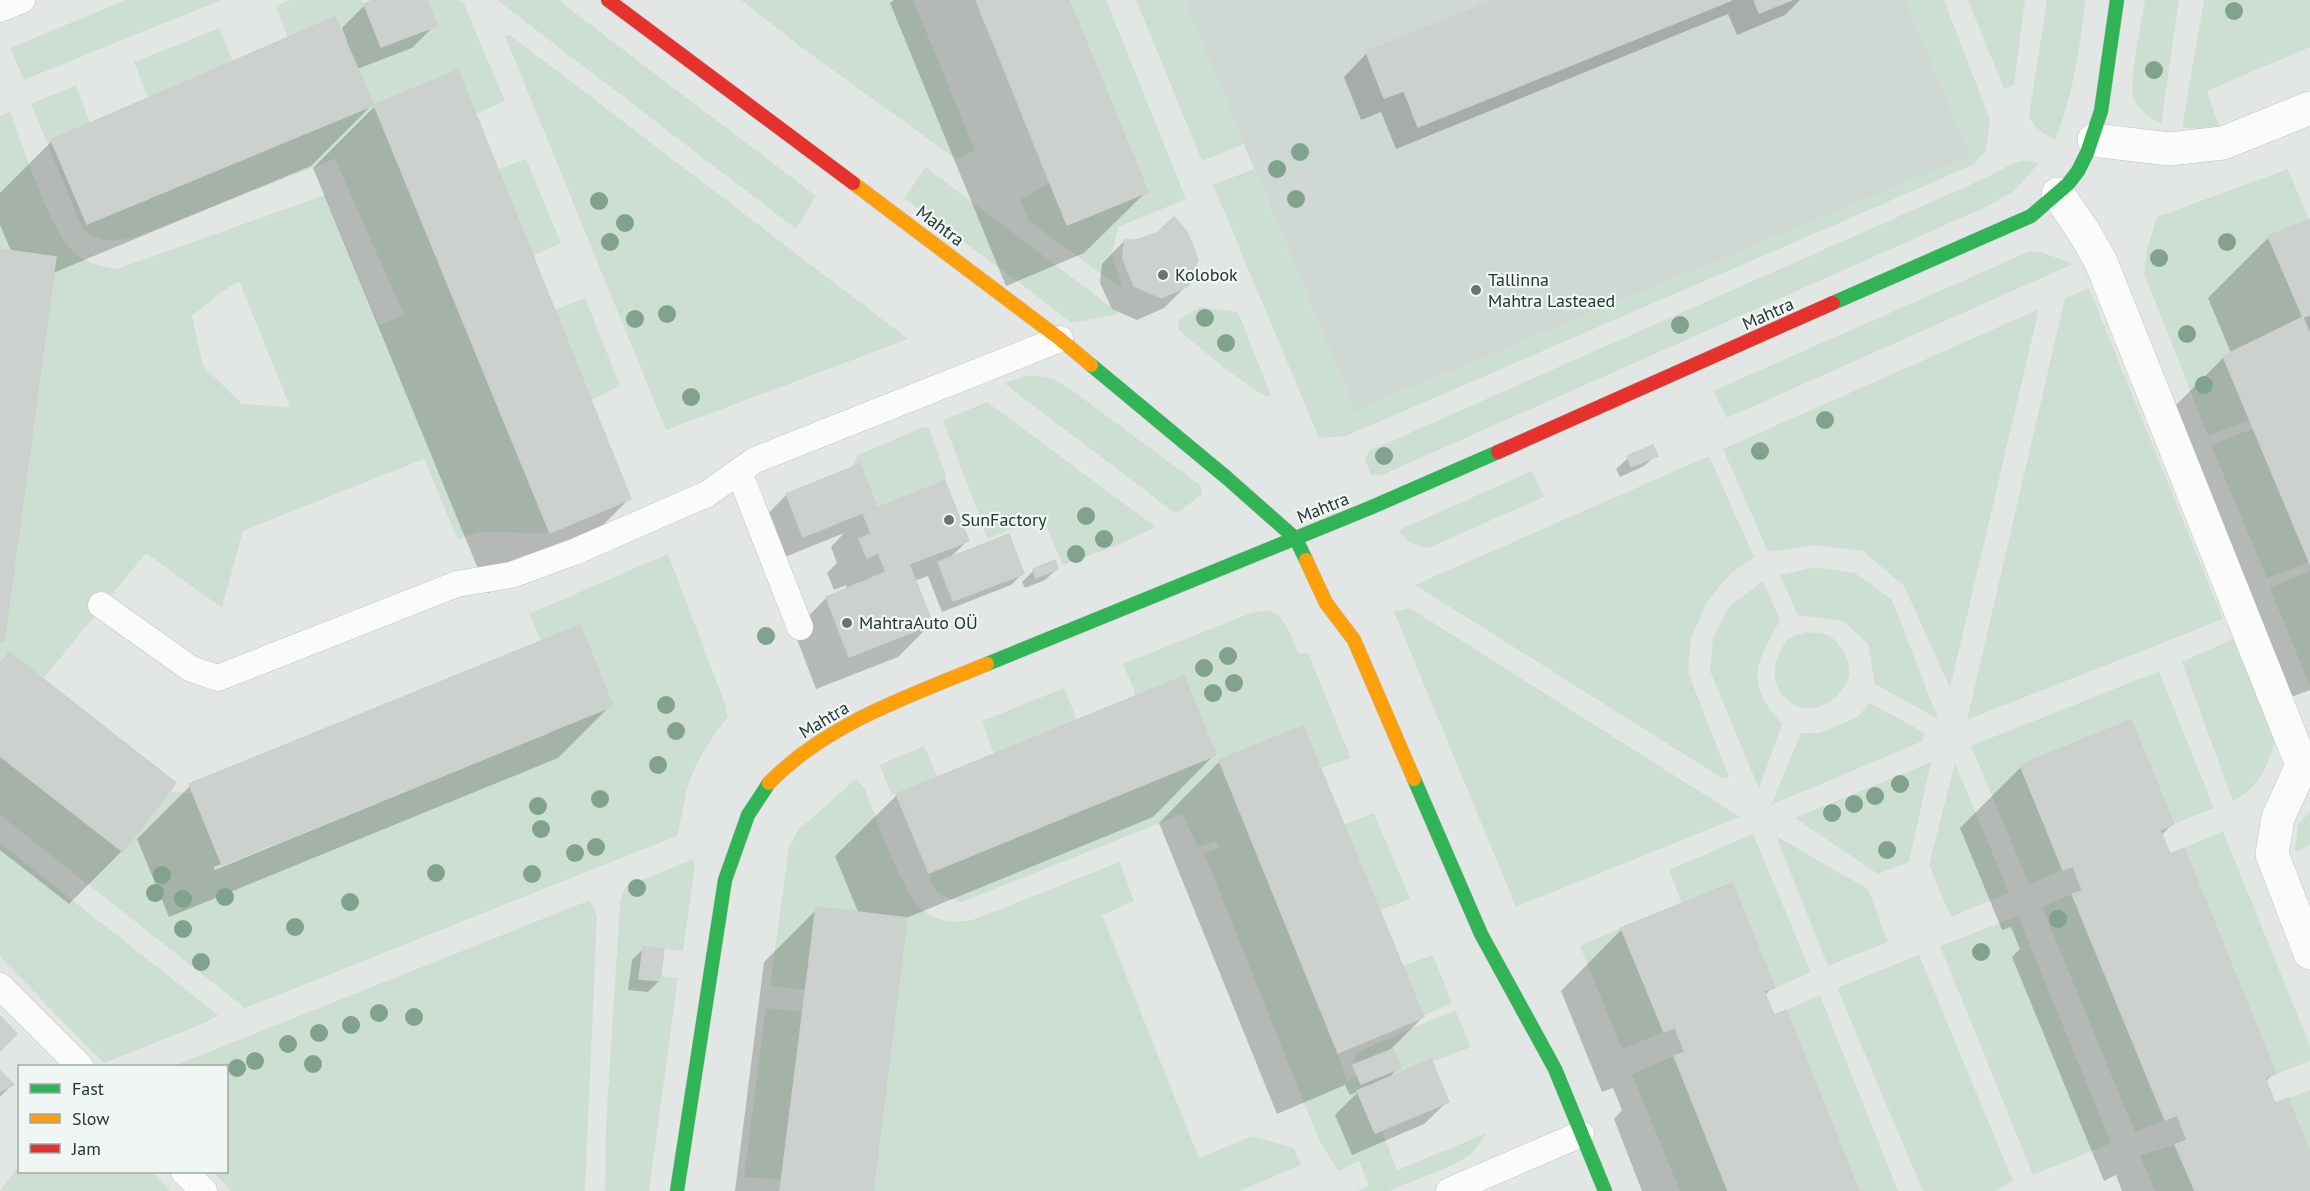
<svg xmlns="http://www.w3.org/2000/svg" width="2310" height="1191" font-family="'PT Sans',sans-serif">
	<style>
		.built { fill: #d0d8d5 }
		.green { fill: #cddfd2; fill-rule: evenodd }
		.shadow { fill: #0003; fill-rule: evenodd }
		.building { fill: #ccd0cf; stroke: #cbd0ce; stroke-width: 1.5 }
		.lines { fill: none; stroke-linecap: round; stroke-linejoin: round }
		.lane-casing { stroke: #bfc4c2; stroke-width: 27 }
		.street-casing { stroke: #bfc4c2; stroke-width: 34 }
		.fast-casing { stroke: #bec4c2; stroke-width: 15 }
		.slow-casing { stroke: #bec4c2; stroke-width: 15 }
		.jam-casing { stroke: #bec4c2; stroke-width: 15 }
		.lane { stroke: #fbfbfb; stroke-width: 26 }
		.street { stroke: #fbfbfb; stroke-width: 33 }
		.fast { stroke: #30b455; stroke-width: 14 }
		.slow { stroke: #ff9f0a; stroke-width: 14 }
		.jam { stroke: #e5322d; stroke-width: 14 }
		.tree { fill: #81a28e }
		.poi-dot { fill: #667571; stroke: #f0f6f3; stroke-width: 2 }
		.labels { text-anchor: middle; stroke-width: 4.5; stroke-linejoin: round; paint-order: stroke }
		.street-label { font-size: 18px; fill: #233732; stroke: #f0f6f3 }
		.poi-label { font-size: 18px; fill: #233732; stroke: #f0f6f3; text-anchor: start }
	</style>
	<rect width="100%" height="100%" fill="#e2e7e5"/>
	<path class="built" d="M 1184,0 L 1906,0 L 1971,156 L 1355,411 Z"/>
	<g class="green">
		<path d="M 126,0 L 221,0 L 24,80 L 10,48 Z"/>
		<path d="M 290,0 L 362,0 L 381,47 L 437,26 L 427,0 L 459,0 L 464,4 L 505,101 L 476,114 L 458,70 L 374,105 L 550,533 L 477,532 L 458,540 L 424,459 L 243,531 L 222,608 L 146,553 L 43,679 L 9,653 L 0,665 L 0,641 L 4,641 L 56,257 L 0,249 L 0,116 L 10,112 C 23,145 51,236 77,255 C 89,264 102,266 117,269 L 325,195 L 379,325 L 404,315 L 335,159 L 135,237 C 111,242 104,244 83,230 L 31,104 L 76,85 L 90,123 L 51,140 L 87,224 L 374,105 L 335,18 L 288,38 L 276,6 ZM 239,281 L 290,407 L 242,404 L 203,366 L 192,316 L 220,293 Z"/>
		<path d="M 497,0 L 558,0 L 816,196 L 796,229 Z"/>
		<path d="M 741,0 L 913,0 L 975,150 L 956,159 L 805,50 Z"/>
		<path d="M 1069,0 L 1106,0 L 1186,199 L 1118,227 L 1112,254 L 1122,289 L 1029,221 L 1020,200 L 1050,183 L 1068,225 L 1147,192 Z"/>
		<path d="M 1136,0 L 1184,0 L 1244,144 L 1202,161 Z"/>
		<path d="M 1906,0 L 1944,0 L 1990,120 L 1986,150 L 1973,165 L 1346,436 L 1319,438 L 1213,185 L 1254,169 L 1355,411 L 1971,156 Z"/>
		<path d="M 1968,0 L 2025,0 L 2014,85 L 2004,89 Z"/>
		<path d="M 2047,0 L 2086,0 C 2079,48 2074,95 2055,140 C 2044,134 2034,128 2029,116 Z"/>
		<path d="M 2145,0 L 2179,0 L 2161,124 C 2151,118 2138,111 2134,99 C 2128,83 2142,20 2145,0 Z"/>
		<path d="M 2204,0 L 2310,0 L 2310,47 L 2207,91 L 2219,126 L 2205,130 L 2182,127 Z"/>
		<path d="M 219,28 L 233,62 L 148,98 L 134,62 Z"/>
		<path d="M 510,35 L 908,339 L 666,430 L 505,36 Z"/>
		<path d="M 526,159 L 561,243 L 533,256 L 498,169 Z"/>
		<path d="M 2026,160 L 2039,163 L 2014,191 L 1988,206 L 1382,475 L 1371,475 L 1365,460 L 1369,451 L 1981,180 L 2012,164 Z"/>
		<path d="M 926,167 L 1120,314 L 1071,323 L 1028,289 L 904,198 Z"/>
		<path d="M 2288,169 L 2309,220 L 2268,236 L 2303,317 L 2310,315 L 2310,334 L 2303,318 L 2223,355 L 2250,420 L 2208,436 L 2144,273 L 2147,249 L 2157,217 Z"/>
		<path d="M 2028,252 L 2041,252 L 2073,264 L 1727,418 L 1713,391 Z"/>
		<path d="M 2089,288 L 2223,619 L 1967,720 L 2065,298 Z"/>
		<path d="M 585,298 L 620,386 L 591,400 L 555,310 Z"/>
		<path d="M 1200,307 L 1238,312 L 1271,395 L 1266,397 L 1224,368 L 1179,330 L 1178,320 Z"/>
		<path d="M 2039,309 L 1950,688 L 1904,586 L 1863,551 L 1813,545 L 1768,552 L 1723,449 Z"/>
		<path d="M 1031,375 L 1054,379 L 1073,391 L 1201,486 L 1202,494 L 1176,514 L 1004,383 Z"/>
		<path d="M 987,402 L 1156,527 L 1118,545 L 1063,565 L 1042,516 L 988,539 L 943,420 Z"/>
		<path d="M 923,427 L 929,428 L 946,476 L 945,481 L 877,507 L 860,464 L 852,468 L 858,455 Z"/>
		<path d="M 2254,428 L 2309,562 L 2267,578 L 2211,445 Z"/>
		<path d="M 1709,456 L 1754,557 L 1729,575 L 1707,602 L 1691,639 L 1688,672 L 1729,777 L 1722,778 L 1415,585 Z"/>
		<path d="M 1532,471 L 1544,497 L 1428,548 C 1414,546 1406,542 1399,530 Z"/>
		<path d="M 668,554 L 725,704 L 728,717 C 710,740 695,762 687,790 C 683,805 681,821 677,836 L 245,1008 L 0,815 L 0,756 L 169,791 L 193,794 L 222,865 L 613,706 L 580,625 L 541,641 L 529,614 Z"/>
		<path d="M 1815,567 L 1855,573 L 1892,600 L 1938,719 L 1875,684 L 1868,644 L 1843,621 L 1798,615 L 1780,575 Z"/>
		<path d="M 2310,571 L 2310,686 L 2270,588 Z"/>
		<path d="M 1763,581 L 1780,620 C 1755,666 1744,681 1782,724 L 1759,789 L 1710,671 L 1713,638 L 1728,608 Z"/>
		<path d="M 1410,608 L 1740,817 L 1516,907 L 1394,612 Z"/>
		<path d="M 1268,610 C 1286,616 1291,636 1298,653 L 1308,653 L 1351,758 L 1321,768 L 1303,727 L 1220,760 L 1338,1053 L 1347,1082 L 1357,1075 L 1361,1084 L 1401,1068 L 1393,1049 L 1353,1065 L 1357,1052 L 1455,1010 L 1471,1047 L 1432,1062 L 1430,1059 L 1357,1090 L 1375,1133 L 1382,1130 L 1397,1170 L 1487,1133 L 1471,1154 L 1459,1162 L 1389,1191 L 1357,1191 L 1369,1186 L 1359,1161 L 1338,1171 L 1319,1140 L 1204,853 L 1219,848 L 1217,841 L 1198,847 L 1182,814 L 962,902 C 945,898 930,893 929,873 L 1216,756 L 1184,676 L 1136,695 L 1123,664 L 1251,613 Z"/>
		<path d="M 1805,632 C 1812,633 1822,632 1828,635 C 1842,643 1855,666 1847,682 C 1819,735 1754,699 1781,650 C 1783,647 1785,641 1788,639 C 1792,636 1800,634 1805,632 Z"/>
		<path d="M 2233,639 L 2276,739 C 2266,768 2261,786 2233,801 L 2182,662 Z"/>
		<path d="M 2159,671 L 2214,808 L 2174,824 L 2131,720 L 2021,765 L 2063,870 L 2029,884 L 1971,746 Z"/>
		<path d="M 1064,688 L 1077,720 L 994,754 L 982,721 Z"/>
		<path d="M 1870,703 L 1925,733 L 1923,741 L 1771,805 L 1801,733 L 1820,733 L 1856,718 Z"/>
		<path d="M 924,746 L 937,777 L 891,795 L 880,765 Z"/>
		<path d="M 1931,762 L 1909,862 L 1878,874 L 1795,818 Z"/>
		<path d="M 1955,763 L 2009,893 L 1951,917 L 1929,865 Z"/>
		<path d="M 856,779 L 864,787 C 876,816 901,893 924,911 C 938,922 955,923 972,920 L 1120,862 L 1134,901 L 1102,915 L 1199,1158 L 1252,1136 L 1294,1148 L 1301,1165 L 1239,1191 L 873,1191 L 907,918 L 816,907 L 805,990 L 770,986 L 789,847 L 798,830 Z"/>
		<path d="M 2310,811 L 2310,845 L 2295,852 L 2298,824 Z"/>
		<path d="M 1374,813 L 1410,899 L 1380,910 L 1344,825 Z"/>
		<path d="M 2223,831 L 2310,1046 L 2310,1061 L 2276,1074 L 2184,848 Z"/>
		<path d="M 1753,834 L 1811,972 L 1775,988 L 1732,883 L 1682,904 L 1669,870 Z"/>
		<path d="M 1776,836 L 1868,889 L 1888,942 L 1828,966 Z"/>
		<path d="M 0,843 L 218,1015 L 207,1022 L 104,1063 L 0,957 Z"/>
		<path d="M 693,859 L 695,865 L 683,951 L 664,949 L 661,976 L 678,978 L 649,1191 L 605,1191 L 606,1126 L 620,903 L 625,887 Z"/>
		<path d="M 2072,894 L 2165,1120 L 2135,1132 L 2042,907 Z"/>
		<path d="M 590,900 L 597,916 L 585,1191 L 232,1191 L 213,1172 L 226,1172 L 226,1066 L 174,1066 Z"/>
		<path d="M 2018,916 L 2111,1143 L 2033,1175 L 1940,946 Z"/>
		<path d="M 1621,928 L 1664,1032 L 1622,1049 L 1580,946 Z"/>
		<path d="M 1433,955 L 1452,1003 L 1424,1015 L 1403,966 Z"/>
		<path d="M 1919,955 L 2013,1181 L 1994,1191 L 1923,1191 L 1837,988 Z"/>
		<path d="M 1820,995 L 1898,1191 L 1859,1191 L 1786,1010 Z"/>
		<path d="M 766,1008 L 803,1012 L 781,1180 L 744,1177 Z"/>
		<path d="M 1674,1056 L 1728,1191 L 1680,1191 L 1632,1074 Z"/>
		<path d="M 2310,1090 L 2310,1153 L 2288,1098 Z"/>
		<path d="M 2175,1145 L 2195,1191 L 2155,1191 L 2140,1155 Z"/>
		<path d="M 19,1166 L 20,1172 L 151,1172 L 170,1191 L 0,1191 Z"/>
	</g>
	<g class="shadow">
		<path d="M 377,0 L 425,0 L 435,25 L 412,48 L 357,69 L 372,105 L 311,166 L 53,273 L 3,640 L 0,643 L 0,251 L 12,253 L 0,225 L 0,193 L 52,141 L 347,41 L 342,28 L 365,5 Z"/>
		<path d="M 894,0 L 1067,0 L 1146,192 L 1084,253 L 1006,286 L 890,3 Z"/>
		<path d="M 1499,0 L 1800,0 L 1785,15 L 1737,35 L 1728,14 L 1396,149 L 1381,112 L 1361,120 L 1344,77 L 1366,54 Z"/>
		<path d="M 375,106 L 629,499 L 568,560 L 488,593 L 313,168 Z"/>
		<path d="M 2310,221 L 2310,690 L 2280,701 L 2163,418 L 2224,357 L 2231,353 L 2208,298 L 2269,237 Z"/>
		<path d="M 1124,241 L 1187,285 L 1164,308 L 1137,320 L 1112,309 L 1100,283 L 1102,264 Z"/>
		<path d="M 1656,455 L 1644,466 L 1620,477 L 1616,469 L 1628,458 Z"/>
		<path d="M 859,466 L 876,509 L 967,541 L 948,560 L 1023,573 L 1011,585 L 942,612 L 928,576 L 914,581 L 931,624 L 898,657 L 816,689 L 794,631 L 826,598 L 847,590 L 846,585 L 834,590 L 827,573 L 837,563 L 831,547 L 844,533 L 780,559 L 764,518 L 786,495 Z"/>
		<path d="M 1057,569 L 1045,580 L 1025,588 L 1022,582 L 1034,570 Z"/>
		<path d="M 579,627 L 611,705 L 558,758 L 169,917 L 137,839 L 190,786 ZM 549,730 L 549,733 L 215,870 L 214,867 Z"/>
		<path d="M 9,654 L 122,851 L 69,904 L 0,850 L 0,664 Z"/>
		<path d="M 1214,755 L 1153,817 L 906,918 L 871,1191 L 735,1191 L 764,962 L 817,909 L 859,914 L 835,856 L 897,795 Z"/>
		<path d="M 1220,761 L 1423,1017 L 1387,1053 L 1399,1067 L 1388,1079 L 1447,1102 L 1424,1124 L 1352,1155 L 1335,1115 L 1359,1091 L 1350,1095 L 1345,1085 L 1277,1114 L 1159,823 Z"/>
		<path d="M 2021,767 L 2172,824 L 2161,836 L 2274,1073 L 2265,1082 L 2274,1105 L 2310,1157 L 2310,1191 L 2122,1191 L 2116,1175 L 2104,1181 L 2012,957 L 2020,949 L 2011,927 L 2002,930 L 1960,828 Z"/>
		<path d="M 1622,929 L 1773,987 L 1764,996 L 1857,1191 L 1642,1191 L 1614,1119 L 1622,1110 L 1618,1100 L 1613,1088 L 1602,1092 L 1561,991 Z"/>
		<path d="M 643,949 L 659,981 L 648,992 L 628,990 L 632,960 Z"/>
		<path d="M 0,1073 L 12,1085 L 0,1097 Z"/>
	</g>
	<g class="building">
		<path d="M 373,0 L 427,0 L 437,26 L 381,47 L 364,4 Z"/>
		<path d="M 976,0 L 1069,0 L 1148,192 L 1067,225 Z"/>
		<path d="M 1495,0 L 1732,0 L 1418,127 L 1404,91 L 1384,98 L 1366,52 Z"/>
		<path d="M 1754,0 L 1792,0 L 1759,13 Z"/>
		<path d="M 335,17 L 374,105 L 87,224 L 51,140 Z"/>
		<path d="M 458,70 L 631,499 L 550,533 L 374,105 Z"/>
		<path d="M 1174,217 L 1187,232 L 1198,259 L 1189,286 L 1161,298 L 1134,286 L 1123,259 L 1124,240 L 1137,240 L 1158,232 Z"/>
		<path d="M 2310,219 L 2310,315 L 2303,317 L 2268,236 Z"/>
		<path d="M 0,249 L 56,257 L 4,641 L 0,641 Z"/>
		<path d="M 2303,317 L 2310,334 L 2310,564 L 2223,356 Z"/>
		<path d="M 1653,445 L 1658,456 L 1631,467 L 1627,456 Z"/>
		<path d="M 860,464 L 877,507 L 803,537 L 786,494 Z"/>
		<path d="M 945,481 L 969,541 L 909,564 L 933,624 L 849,657 L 826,597 L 886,572 L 878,553 L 867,558 L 859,539 L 871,534 L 863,513 Z"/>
		<path d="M 1009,534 L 1024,574 L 953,601 L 938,562 Z"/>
		<path d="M 1055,560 L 1058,569 L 1036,578 L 1033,569 Z"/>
		<path d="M 580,625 L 613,706 L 222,865 L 189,784 Z"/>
		<path d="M 9,652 L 176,783 L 123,852 L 0,756 L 0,665 Z"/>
		<path d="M 1184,676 L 1216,755 L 929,873 L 896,794 Z"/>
		<path d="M 2131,720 L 2174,824 L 2160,830 L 2170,854 L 2184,848 L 2276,1074 L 2265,1078 L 2270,1090 L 2275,1103 L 2288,1098 L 2310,1153 L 2310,1191 L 2195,1191 L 2175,1145 L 2187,1140 L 2177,1115 L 2165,1120 L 2072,894 L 2083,891 L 2078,879 L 2073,866 L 2063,870 L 2020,765 Z"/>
		<path d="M 1303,726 L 1424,1017 L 1338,1053 L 1219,760 Z"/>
		<path d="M 1732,883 L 1775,988 L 1764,991 L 1774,1015 L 1786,1010 L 1859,1191 L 1728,1191 L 1674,1056 L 1685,1052 L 1679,1038 L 1675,1027 L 1664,1032 L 1621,928 Z"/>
		<path d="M 816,907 L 907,918 L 873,1191 L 780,1191 Z"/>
		<path d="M 643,947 L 664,949 L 660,981 L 639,979 Z"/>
		<path d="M 0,1016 L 17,1034 L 0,1051 Z"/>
		<path d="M 1393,1049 L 1401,1068 L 1361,1084 L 1353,1065 Z"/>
		<path d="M 1431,1059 L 1449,1102 L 1375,1133 L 1357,1091 Z"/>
		<path d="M 0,1071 L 14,1085 L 0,1091 Z"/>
	</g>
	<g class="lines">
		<g class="lane-casing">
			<g id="lane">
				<path d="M 0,9 L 22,0"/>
				<path d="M 739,472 L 800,627"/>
				<path d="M 101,605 L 191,669 L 218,678 L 457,584 L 511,575 L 574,552 L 707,494 L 755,460 L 1060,339"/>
				<path d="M 0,986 L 80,1066"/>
				<path d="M 184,1172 L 204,1191"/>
				<path d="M 1449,1191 L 1581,1134"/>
			</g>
		</g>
		<g class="street-casing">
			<g id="street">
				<path d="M 2094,140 L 2169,149 L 2223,143 L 2310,108"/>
				<path d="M 2058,194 L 2084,232 L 2101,262 L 2302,765 L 2278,818 L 2272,854 L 2310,953"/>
			</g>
		</g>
		<g class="fast-casing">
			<g id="fast">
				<path d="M 1833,303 L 2031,216 L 2068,184 L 2078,171 L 2087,153 L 2101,111 L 2117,0"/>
				<path d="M 1091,365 L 1227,478 L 1296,539 L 1306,560"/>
				<path d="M 987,664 L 1372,507 L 1498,452"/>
				<path d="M 1414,779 L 1481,934 L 1555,1069 L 1605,1191"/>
				<path d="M 677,1191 L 725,880 L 748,815 L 769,783"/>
			</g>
		</g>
		<g class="slow-casing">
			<g id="slow">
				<path d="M 853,183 L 1060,339 L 1091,365"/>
				<path d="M 1306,560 L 1326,603 L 1354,640 L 1414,779"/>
				<path d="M 769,783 C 827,723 912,695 987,664"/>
			</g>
		</g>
		<g class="jam-casing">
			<g id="jam">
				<path d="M 608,0 L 853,183"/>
				<path d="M 1498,452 L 1833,303"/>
			</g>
		</g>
		<use href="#lane" class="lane"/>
		<use href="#street" class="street"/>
		<use href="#fast" class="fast"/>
		<use href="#slow" class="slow"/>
		<use href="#jam" class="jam"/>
	</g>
	<g class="tree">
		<circle cx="2234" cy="11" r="9"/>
		<circle cx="2154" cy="70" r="9"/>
		<circle cx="1300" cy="152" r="9"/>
		<circle cx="1277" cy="169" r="9"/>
		<circle cx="1296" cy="199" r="9"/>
		<circle cx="599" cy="201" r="9"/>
		<circle cx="625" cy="223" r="9"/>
		<circle cx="610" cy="242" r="9"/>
		<circle cx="2227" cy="242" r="9"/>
		<circle cx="2159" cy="258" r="9"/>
		<circle cx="667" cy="314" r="9"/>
		<circle cx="1205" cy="318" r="9"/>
		<circle cx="635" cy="319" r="9"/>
		<circle cx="1680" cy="325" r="9"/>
		<circle cx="2187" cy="334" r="9"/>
		<circle cx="1226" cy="343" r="9"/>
		<circle cx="2204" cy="385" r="9"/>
		<circle cx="691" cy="397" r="9"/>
		<circle cx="1825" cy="420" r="9"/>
		<circle cx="1760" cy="451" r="9"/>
		<circle cx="1384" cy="456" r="9"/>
		<circle cx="1086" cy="516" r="9"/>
		<circle cx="1104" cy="539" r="9"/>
		<circle cx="1076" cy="554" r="9"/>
		<circle cx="766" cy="636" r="9"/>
		<circle cx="1228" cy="656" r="9"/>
		<circle cx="1204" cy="668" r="9"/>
		<circle cx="1234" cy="683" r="9"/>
		<circle cx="1213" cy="693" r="9"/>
		<circle cx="666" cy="705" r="9"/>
		<circle cx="676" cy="731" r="9"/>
		<circle cx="658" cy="765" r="9"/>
		<circle cx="1900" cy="784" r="9"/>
		<circle cx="1875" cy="796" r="9"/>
		<circle cx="600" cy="799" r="9"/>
		<circle cx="1854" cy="804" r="9"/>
		<circle cx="538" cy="806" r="9"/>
		<circle cx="1832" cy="813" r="9"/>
		<circle cx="541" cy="829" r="9"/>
		<circle cx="596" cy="847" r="9"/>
		<circle cx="1887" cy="850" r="9"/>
		<circle cx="575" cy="853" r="9"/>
		<circle cx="436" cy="873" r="9"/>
		<circle cx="532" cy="874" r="9"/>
		<circle cx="162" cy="875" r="9"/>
		<circle cx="637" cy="888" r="9"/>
		<circle cx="155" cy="893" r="9"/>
		<circle cx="225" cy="897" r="9"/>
		<circle cx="183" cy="899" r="9"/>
		<circle cx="350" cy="902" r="9"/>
		<circle cx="2058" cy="919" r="9"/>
		<circle cx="295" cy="927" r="9"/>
		<circle cx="183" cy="929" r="9"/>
		<circle cx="1981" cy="952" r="9"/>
		<circle cx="201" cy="962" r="9"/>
		<circle cx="379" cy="1013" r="9"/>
		<circle cx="414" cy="1017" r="9"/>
		<circle cx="351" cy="1025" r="9"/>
		<circle cx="319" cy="1033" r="9"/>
		<circle cx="288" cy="1044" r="9"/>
		<circle cx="255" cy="1061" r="9"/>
		<circle cx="313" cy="1064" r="9"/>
		<circle cx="237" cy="1068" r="9"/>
	</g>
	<g class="poi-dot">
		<circle cx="1163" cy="275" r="6"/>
		<circle cx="1476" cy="290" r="6"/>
		<circle cx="949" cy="520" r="6"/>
		<circle cx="847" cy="623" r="6"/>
	</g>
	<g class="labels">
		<g class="street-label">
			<text transform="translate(940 226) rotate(37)" y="6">Mahtra</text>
			<text transform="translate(1768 314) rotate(-24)" y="6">Mahtra</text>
			<text transform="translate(1323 508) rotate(-22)" y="6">Mahtra</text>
			<text transform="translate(824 720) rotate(-31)" y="6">Mahtra</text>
		</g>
		<g class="poi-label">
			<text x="1175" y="281">Kolobok</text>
			<text x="1488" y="286">Tallinna<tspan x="1488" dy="21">Mahtra Lasteaed</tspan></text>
			<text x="961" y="526">SunFactory</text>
			<text x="859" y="629">MahtraAuto OÜ</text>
		</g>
	</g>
	<rect x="18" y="1065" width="210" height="108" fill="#f0f6f3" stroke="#9eaaa6" stroke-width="1.5"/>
	<rect x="30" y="1084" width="30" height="9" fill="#30b455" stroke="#9eaaa6" stroke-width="1.5"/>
	<text x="72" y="1095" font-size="18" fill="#233732">Fast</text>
	<rect x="30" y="1114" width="30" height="9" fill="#ff9f0a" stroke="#9eaaa6" stroke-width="1.5"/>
	<text x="72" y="1125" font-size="18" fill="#233732">Slow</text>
	<rect x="30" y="1144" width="30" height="9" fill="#e5322d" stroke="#9eaaa6" stroke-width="1.5"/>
	<text x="72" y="1155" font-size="18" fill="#233732">Jam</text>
</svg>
